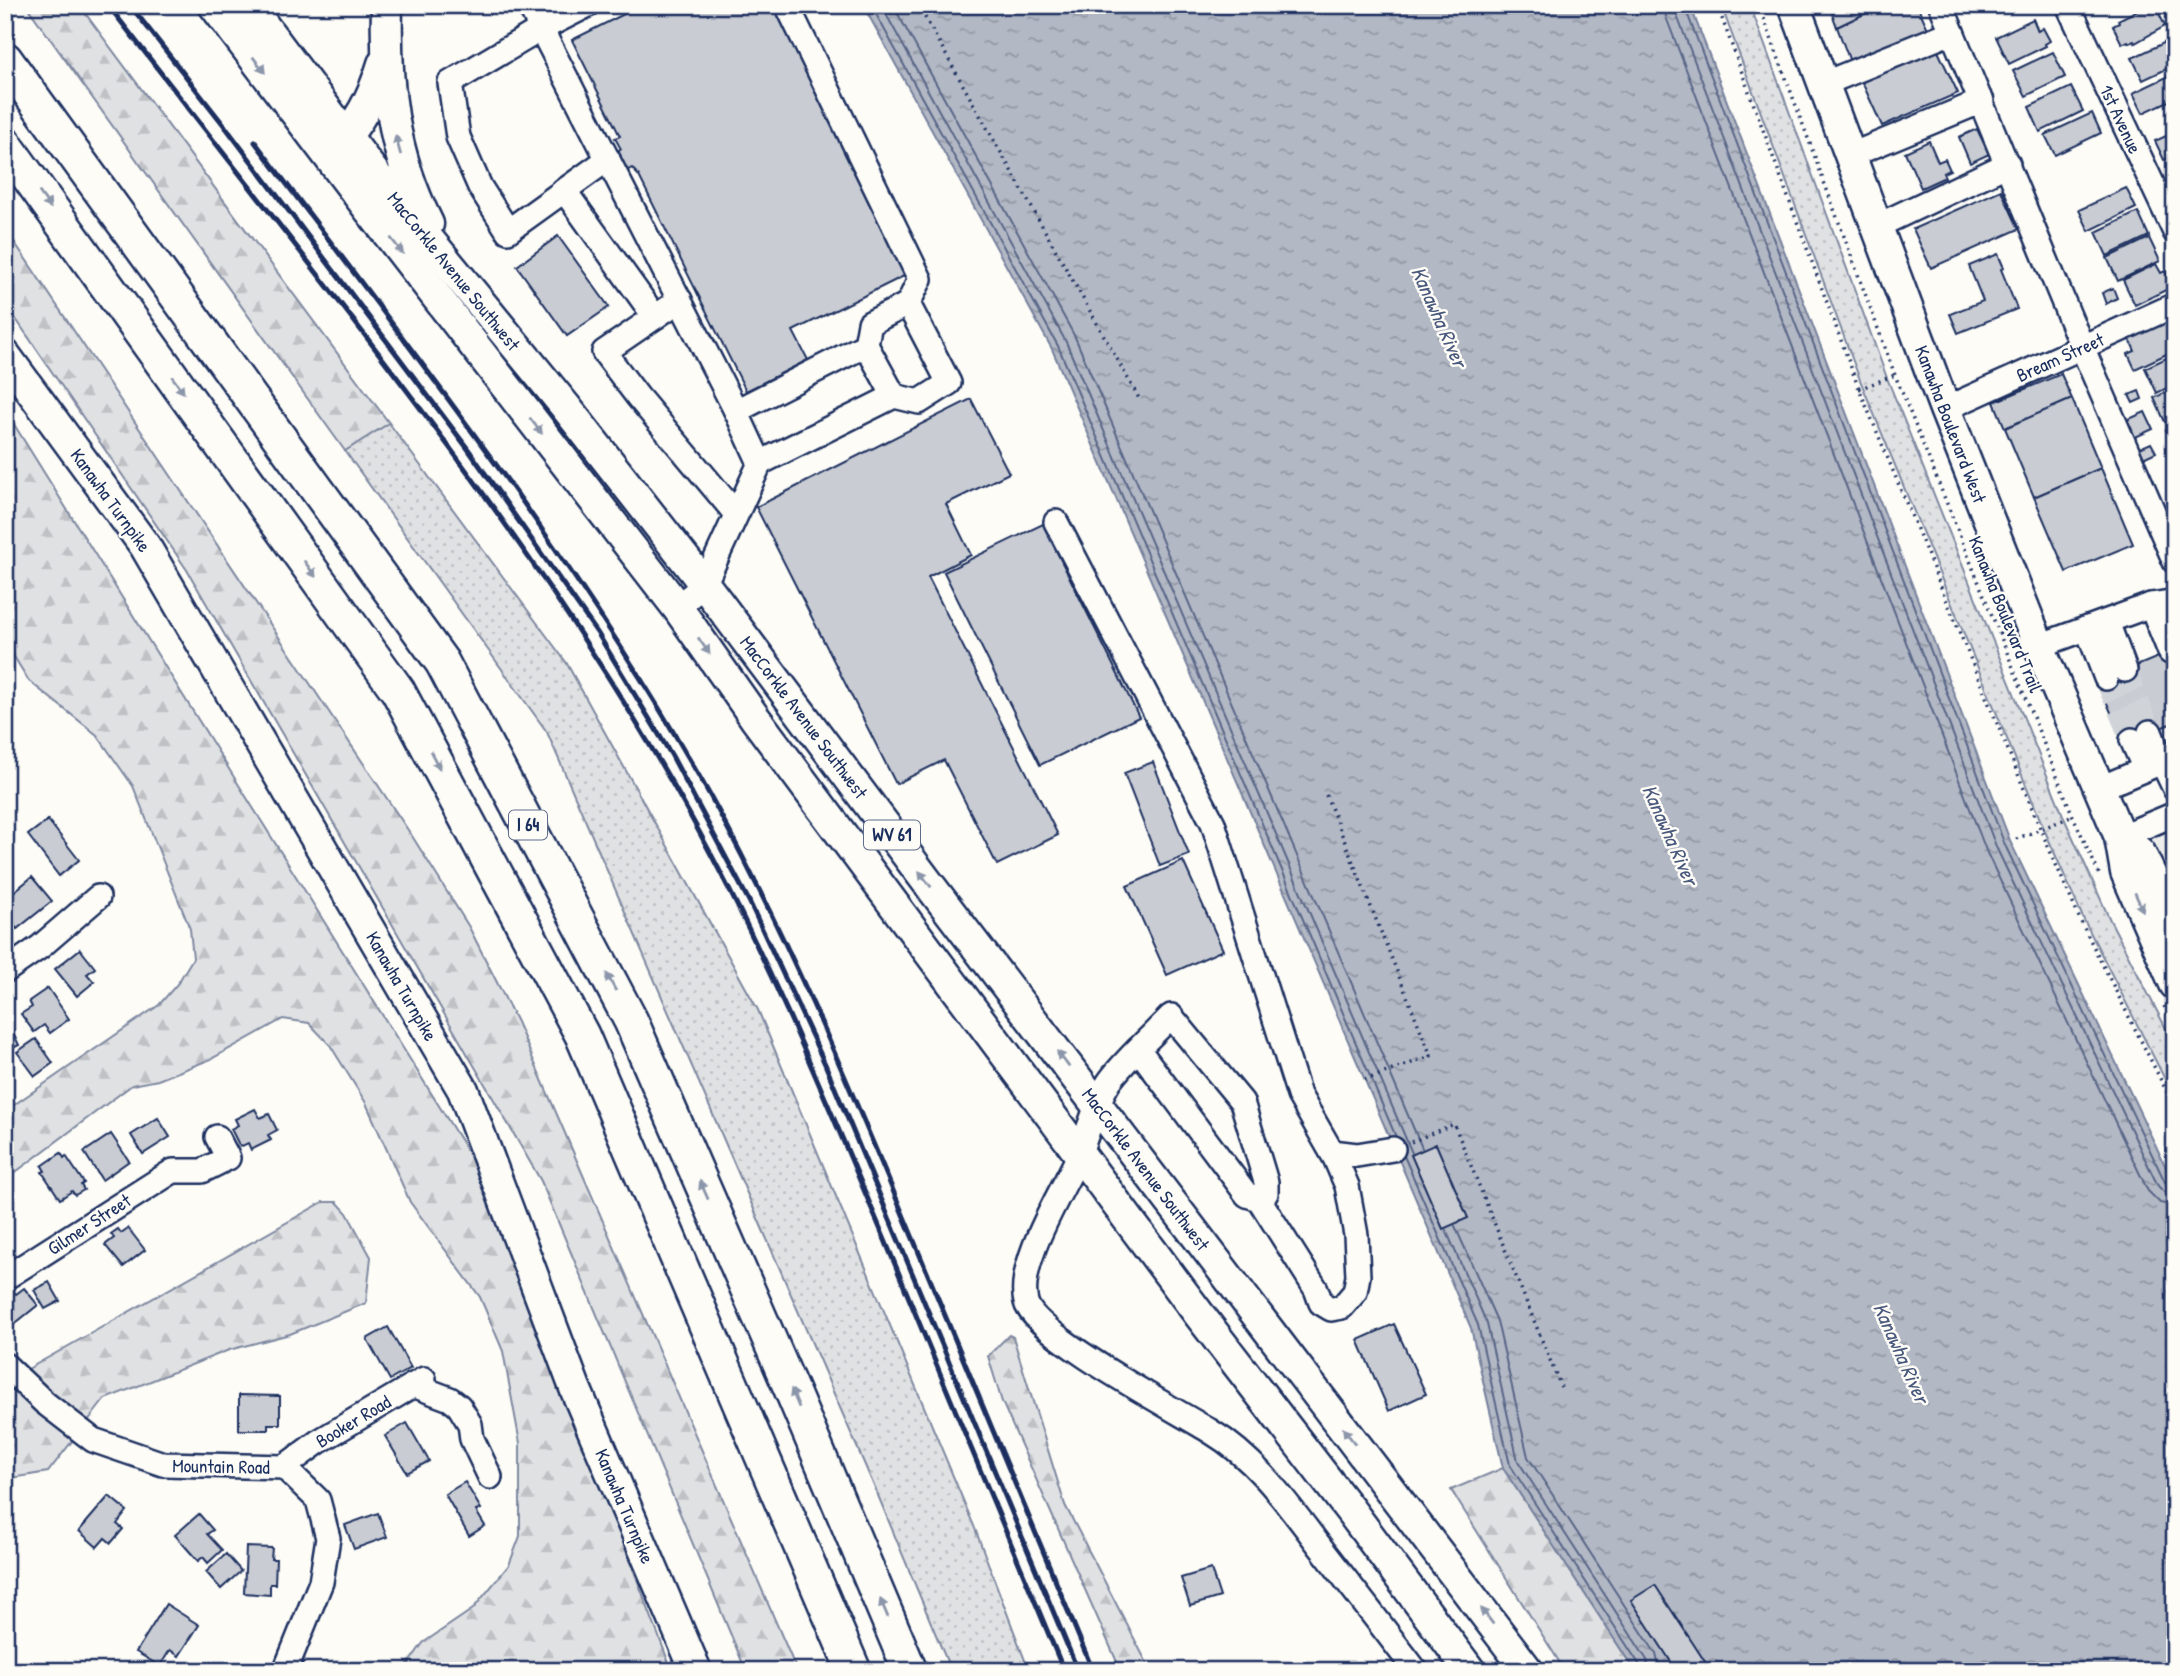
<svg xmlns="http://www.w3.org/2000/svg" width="2180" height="1676" font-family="'Patrick Hand',sans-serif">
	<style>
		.built { fill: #edeeec }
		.green { fill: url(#green-dots); stroke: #7e88a0; stroke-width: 2 }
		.forest { fill: url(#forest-firs); stroke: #7e88a0; stroke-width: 2 }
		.water { fill: url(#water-ripples); stroke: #76819c; stroke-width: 2 }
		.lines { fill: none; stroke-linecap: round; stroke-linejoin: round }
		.shore { stroke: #586687; stroke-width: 2 }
		.building { fill: #c9ccd3; stroke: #1b2f5e; stroke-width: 2 }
		.minor-tunnel { stroke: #d0d3d8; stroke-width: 23; stroke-dasharray: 23 11; stroke-linecap: butt }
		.minor-casing { stroke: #1b2f5e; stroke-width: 28 }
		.major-casing { stroke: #1b2f5e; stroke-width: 35 }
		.highway-casing { stroke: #1b2f5e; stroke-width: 38 }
		.path { stroke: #1b2f5e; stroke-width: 3.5; stroke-dasharray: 2 5; stroke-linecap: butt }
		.minor { stroke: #fdfcf7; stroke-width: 23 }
		.major { stroke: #fdfcf7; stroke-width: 30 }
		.highway { stroke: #fdfcf7; stroke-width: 33 }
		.rail { stroke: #1b2f5e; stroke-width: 5 }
		.oneway { fill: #8c96aa }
		.labels { text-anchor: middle; stroke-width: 5; stroke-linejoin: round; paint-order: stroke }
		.shield { fill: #fdfcf7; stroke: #5f6c8c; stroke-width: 2 }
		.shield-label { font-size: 18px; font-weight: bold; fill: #1b2f5e }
		.street-label { font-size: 19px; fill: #1b2f5e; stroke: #fdfcf7 }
		.water-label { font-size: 21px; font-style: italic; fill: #49587d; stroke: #fdfcf7 }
	</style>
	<defs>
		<pattern id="green-dots" width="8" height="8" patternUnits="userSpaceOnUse" patternTransform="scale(1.75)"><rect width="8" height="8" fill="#e0e1e3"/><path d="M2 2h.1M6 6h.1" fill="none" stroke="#c0c1c5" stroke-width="1.8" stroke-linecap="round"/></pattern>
		<pattern id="forest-firs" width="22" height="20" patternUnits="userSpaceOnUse" patternTransform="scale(1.75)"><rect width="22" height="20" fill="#e0e1e3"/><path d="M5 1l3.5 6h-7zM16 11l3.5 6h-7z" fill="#c0c1c5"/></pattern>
		<pattern id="water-ripples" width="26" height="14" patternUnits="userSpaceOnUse" patternTransform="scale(1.75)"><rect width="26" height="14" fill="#b3b8c5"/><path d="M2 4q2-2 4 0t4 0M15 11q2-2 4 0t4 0" fill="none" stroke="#9196a3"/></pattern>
	</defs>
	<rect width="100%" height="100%" fill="#fdfcf7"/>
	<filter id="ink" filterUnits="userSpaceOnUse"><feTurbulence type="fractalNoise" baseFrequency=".0143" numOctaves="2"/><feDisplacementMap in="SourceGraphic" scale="14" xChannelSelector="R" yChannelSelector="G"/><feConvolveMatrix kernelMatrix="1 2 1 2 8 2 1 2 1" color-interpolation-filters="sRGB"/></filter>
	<g filter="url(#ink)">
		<path class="built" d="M 2175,813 L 2175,925 L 2120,837 Z"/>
		<g class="green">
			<path d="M 1721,5 L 1750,5 L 1887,378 L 2065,820 L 2110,920 L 2175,1046 L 2175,1099 L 2084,920 L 2044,829 L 1860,380 Z"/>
			<path d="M 389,423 L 566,662 L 758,1010 L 974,1526 L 1029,1671 L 951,1671 L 877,1493 L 547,732 L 345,451 Z"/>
		</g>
		<g class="forest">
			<path d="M 26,5 L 79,5 L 389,423 L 345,451 Z"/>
			<path d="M 5,228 L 412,836 L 469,927 L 517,1022 L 797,1671 L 746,1671 L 541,1181 L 187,570 L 5,303 Z"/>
			<path d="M 5,410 L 484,1178 L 672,1671 L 403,1671 L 423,1643 L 473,1609 L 509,1565 L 520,1536 L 520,1443 L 503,1351 L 480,1297 L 410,1202 L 366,1103 L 330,1045 L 309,1023 L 283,1019 L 211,1059 L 158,1080 L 132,1085 L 5,1180 L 5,1111 L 159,1005 L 178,983 L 193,958 L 190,929 L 133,786 L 97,735 L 29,681 L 5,642 Z"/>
			<path d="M 323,1202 L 337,1202 L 347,1213 L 371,1257 L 366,1303 L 290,1334 L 229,1350 L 105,1399 L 48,1472 L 5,1479 L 5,1382 Z"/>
			<path d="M 1009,1335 L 1013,1337 L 1065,1505 L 1151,1671 L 1121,1671 L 1002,1402 L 988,1356 Z"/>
			<path d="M 1503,1468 L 1635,1671 L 1565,1671 L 1451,1490 Z"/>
		</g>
		<path class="water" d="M 863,5 L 1690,5 L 2011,843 L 2175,1186 L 2175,1671 L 1635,1671 L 1503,1468 L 1471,1328 L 1052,349 Z"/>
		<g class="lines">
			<g class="shore">
				<path d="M 871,5 L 1058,346 L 1396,1137"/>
				<path d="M 881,5 L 1066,342 L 1412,1153"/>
				<path d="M 893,5 L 1075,337 L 1422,1148"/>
				<path d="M 1664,5 L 1666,17 L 1987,853 L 2148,1191 L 2160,1203 L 2175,1206"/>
				<path d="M 1675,5 L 1676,13 L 1997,849 L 2158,1186 L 2165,1193 L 2175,1195"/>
				<path d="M 1684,5 L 2005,845 L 2165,1182 L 2169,1186 L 2175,1187"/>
				<path d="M 1404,1156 L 1478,1325 L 1510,1465 L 1639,1664 L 1640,1671"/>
				<path d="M 1455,1226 L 1497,1321 L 1528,1457 L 1656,1654 L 1660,1671"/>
				<path d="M 1446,1230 L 1487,1324 L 1518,1461 L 1647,1660 L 1649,1671"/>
			</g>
		</g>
		<g class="building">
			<path d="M 642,5 L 775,5 L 910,273 L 793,331 L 808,360 L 746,391 L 639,176 L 632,168 L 623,173 L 613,153 L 621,149 L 615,138 L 620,136 L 572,40 Z"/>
			<path d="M 1836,5 L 1883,5 L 1837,27 L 1830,8 Z"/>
			<path d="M 1883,5 L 1917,5 L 1929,31 L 1852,67 L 1837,27 Z"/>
			<path d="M 2148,5 L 2155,5 L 2165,26 L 2135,43 L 2134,41 L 2129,43 L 2128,41 L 2122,44 L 2113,26 L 2119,23 L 2118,20 Z"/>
			<path d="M 2033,19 L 2038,31 L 2043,28 L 2050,41 L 2045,44 L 2046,46 L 2009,64 L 1996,37 Z"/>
			<path d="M 2172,39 L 2175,45 L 2175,65 L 2143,80 L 2132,58 Z"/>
			<path d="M 1937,49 L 1958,93 L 1882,126 L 1862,82 Z"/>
			<path d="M 2053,52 L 2065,77 L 2026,96 L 2013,71 Z"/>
			<path d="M 2175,73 L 2175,98 L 2143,113 L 2133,93 Z"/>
			<path d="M 2071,87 L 2083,111 L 2040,132 L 2029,107 Z"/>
			<path d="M 2092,113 L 2101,133 L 2055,155 L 2045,135 Z"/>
			<path d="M 1977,129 L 1989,154 L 1970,163 L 1959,137 Z"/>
			<path d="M 2175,132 L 2175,155 L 2164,160 L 2155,141 Z"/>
			<path d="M 1929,141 L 1938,162 L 1945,159 L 1950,170 L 1943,173 L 1945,177 L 1921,188 L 1905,152 Z"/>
			<path d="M 2126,188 L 2136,208 L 2089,231 L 2079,210 Z"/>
			<path d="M 2001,190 L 2019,229 L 1931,268 L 1913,229 Z"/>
			<path d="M 2138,212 L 2149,236 L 2107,256 L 2096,232 Z"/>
			<path d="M 558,236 L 609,307 L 567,336 L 517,266 Z"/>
			<path d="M 2149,238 L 2160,261 L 2118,281 L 2107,258 Z"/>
			<path d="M 1998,254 L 2004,268 L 2001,269 L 2017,309 L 1958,333 L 1950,314 L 1983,301 L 1969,266 Z"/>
			<path d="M 2156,264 L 2161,273 L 2165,271 L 2171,284 L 2167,286 L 2168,289 L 2135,305 L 2123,280 Z"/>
			<path d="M 2113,288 L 2117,298 L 2106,304 L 2102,293 Z"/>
			<path d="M 2167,320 L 2169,325 L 2175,322 L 2175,350 L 2135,369 L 2128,354 L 2135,351 L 2129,338 Z"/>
			<path d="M 2175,354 L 2175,384 L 2157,393 L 2145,368 Z"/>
			<path d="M 2061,374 L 2072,399 L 2005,428 L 1994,402 Z"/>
			<path d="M 2175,388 L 2175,418 L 2165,422 L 2154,398 Z"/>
			<path d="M 2139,391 L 2142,399 L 2133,403 L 2129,395 Z"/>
			<path d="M 971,399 L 1009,473 L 946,504 L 971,555 L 928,577 L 1058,835 L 997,865 L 944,760 L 896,784 L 756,507 Z"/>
			<path d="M 2072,399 L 2101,468 L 2034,497 L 2005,428 Z"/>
			<path d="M 2145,412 L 2153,429 L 2129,440 L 2120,423 Z"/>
			<path d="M 2175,421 L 2175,440 L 2172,441 L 2166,430 L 2171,427 L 2169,424 Z"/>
			<path d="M 2151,443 L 2156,452 L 2137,461 L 2133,451 Z"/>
			<path d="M 2101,468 L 2133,544 L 2066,572 L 2034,497 Z"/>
			<path d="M 1043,524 L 1139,717 L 1040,765 L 944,572 Z"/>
			<path d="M 2175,650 L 2175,722 L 2124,743 L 2098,682 Z"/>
			<path d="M 1153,762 L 1189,855 L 1160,866 L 1124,773 Z"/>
			<path d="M 48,820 L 79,860 L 59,876 L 28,835 Z"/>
			<path d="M 1183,861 L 1223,950 L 1167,975 L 1127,886 Z"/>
			<path d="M 32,877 L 52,901 L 17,929 L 5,915 L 5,899 Z"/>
			<path d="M 80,949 L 95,968 L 87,974 L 94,982 L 77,996 L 55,969 Z"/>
			<path d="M 48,988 L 69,1019 L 50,1033 L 44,1025 L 34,1032 L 21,1014 L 32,1007 L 29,1001 Z"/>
			<path d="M 5,1016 L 19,1045 L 5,1052 Z"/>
			<path d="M 36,1039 L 53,1063 L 35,1076 L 17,1052 Z"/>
			<path d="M 255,1109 L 260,1118 L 269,1114 L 277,1130 L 268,1135 L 271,1140 L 251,1150 L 248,1143 L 240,1147 L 231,1129 L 238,1125 L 235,1119 Z"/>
			<path d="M 158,1118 L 170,1137 L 143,1154 L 131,1135 Z"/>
			<path d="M 111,1134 L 129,1161 L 102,1180 L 84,1152 Z"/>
			<path d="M 1436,1144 L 1468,1218 L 1443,1229 L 1411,1155 Z"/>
			<path d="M 61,1153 L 64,1158 L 66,1156 L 84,1183 L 81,1185 L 84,1190 L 75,1195 L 72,1191 L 60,1199 L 42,1172 L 45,1171 L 42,1166 Z"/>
			<path d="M 128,1228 L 145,1250 L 123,1267 L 105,1245 L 114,1238 L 111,1234 L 118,1229 L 121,1233 Z"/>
			<path d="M 49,1282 L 60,1301 L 45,1309 L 34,1290 Z"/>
			<path d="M 24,1288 L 38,1305 L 7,1330 L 5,1297 L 13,1290 L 16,1294 Z"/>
			<path d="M 1394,1324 L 1426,1394 L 1389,1411 L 1358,1340 Z"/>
			<path d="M 388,1327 L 411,1368 L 390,1380 L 367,1339 Z"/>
			<path d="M 239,1395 L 280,1396 L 280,1424 L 268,1424 L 268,1430 L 239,1430 Z"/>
			<path d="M 407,1423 L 429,1461 L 407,1473 L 385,1436 Z"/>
			<path d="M 465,1482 L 481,1509 L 476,1511 L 485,1526 L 469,1536 L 445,1494 Z"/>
			<path d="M 109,1496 L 127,1511 L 117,1524 L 123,1529 L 111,1543 L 105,1538 L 97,1547 L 79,1531 Z"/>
			<path d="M 378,1513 L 387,1537 L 354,1549 L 345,1525 Z"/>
			<path d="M 199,1514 L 213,1530 L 207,1534 L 222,1550 L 208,1563 L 203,1557 L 198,1561 L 175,1535 Z"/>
			<path d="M 246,1547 L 272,1548 L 271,1559 L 276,1559 L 275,1584 L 270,1584 L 270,1595 L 244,1593 Z"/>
			<path d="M 226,1554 L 241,1571 L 221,1589 L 206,1572 Z"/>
			<path d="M 1211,1569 L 1220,1597 L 1190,1606 L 1181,1578 Z"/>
			<path d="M 1655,1585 L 1711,1671 L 1677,1671 L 1631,1600 Z"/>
			<path d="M 166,1604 L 199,1625 L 179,1656 L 170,1650 L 160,1666 L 136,1652 Z"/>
		</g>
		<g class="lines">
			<g class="minor-tunnel">
				<path d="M 2125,670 L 2150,732"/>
				<path d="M 2106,678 L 2132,740"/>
			</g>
			<g class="minor-casing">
				<g id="minor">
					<path d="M 529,5 L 736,411 L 760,463 L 704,585 L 677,607"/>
					<path d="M 588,5 L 541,29 L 450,83 L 458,137 L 480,187 L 508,231 L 608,159"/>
					<path d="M 787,5 L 920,279 L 908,304"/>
					<path d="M 1941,5 L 2082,347 L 2175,562"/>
					<path d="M 2068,5 L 2175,232"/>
					<path d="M 1823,84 L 1952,32"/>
					<path d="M 1849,156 L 1982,101"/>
					<path d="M 564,190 L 655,317"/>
					<path d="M 1875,227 L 2008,164"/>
					<path d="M 680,300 L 604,352 L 638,397 L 736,514"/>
					<path d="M 866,345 L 894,396"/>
					<path d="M 1945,409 L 2175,305"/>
					<path d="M 736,411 L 866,345 L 870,323 L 908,304 L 949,383 L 919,402 L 894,396 L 760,463"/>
					<path d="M 1056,522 L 1213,823 L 1299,1095 L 1335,1158 L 1347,1186 L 1356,1235 L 1358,1276 L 1355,1292 L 1342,1307 L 1331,1309 L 1321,1303 L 1316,1289 L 1259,1199"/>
					<path d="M 2151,605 L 2170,652"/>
					<path d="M 2107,622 L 2125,670"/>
					<path d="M 2087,628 L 2106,678"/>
					<path d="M 2039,646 L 2151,605 L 2170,602 L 2175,605"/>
					<path d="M 2132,740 L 2145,769"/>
					<path d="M 2175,756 L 2162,762 L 2175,789"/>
					<path d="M 2098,789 L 2162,762 L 2150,732"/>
					<path d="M 2120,837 L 2175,814"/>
					<path d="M 5,971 L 40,947 L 98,897"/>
					<path d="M 1139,1050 L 1247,1195 L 1259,1199 L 1266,1193 L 1266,1182 L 1242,1102 L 1171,1016 C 1153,1035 1123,1061 1109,1082 C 1095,1104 1089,1130 1079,1155 C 1063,1191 1016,1263 1026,1302 C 1034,1335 1176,1410 1210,1431 C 1257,1459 1290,1507 1322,1549 C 1354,1590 1385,1630 1416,1671"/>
					<path d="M 1332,1152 L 1357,1155 L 1393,1149"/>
					<path d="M 5,1278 L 173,1171 L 202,1171 L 228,1158 L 217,1137"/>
					<path d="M 5,1365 L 45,1403 L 93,1440 L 163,1464 L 284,1467 L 318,1500 L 328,1538 L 321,1582 L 285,1671"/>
					<path d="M 413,1385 L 450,1399 L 459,1406 L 470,1424 L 472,1439 L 490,1477"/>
					<path d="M 284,1467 L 318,1442 L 424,1379"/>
				</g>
			</g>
			<g class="major-casing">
				<g id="major">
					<path d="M 214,5 L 368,208 L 677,607 L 755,718 L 1198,1313 L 1350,1510 L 1470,1671"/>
					<path d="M 248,5 L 374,173 L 565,406 L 695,572 L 928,883 L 1528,1671"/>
					<path d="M 387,5 C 385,84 392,153 428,224"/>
					<path d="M 1794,5 L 1945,409 L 2039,646 L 2120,837 L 2126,872 L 2175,984"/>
					<path d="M 334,151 C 358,124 373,98 383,64"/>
					<path d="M 5,355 L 145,546 L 463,1090 L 575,1388 L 696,1671"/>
					<path d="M 2120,837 L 2140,853 L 2175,925"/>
				</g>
			</g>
			<g class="highway-casing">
				<g id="highway">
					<path d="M 5,59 L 442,662 L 631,1021 L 794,1396 L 910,1671"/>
					<path d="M 5,144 L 398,691 L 582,1035 L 854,1671"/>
				</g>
			</g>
			<g class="path">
				<path d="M 918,5 L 1140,400"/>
				<path d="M 1717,5 L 1856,381 L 2041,830 L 2081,922 L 2175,1108"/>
				<path d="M 1759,5 L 1895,375 L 2073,816 L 2100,876"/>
				<path d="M 1859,389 L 1895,375"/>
				<path d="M 1326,795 L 1431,1056 L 1365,1080"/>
				<path d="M 2016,839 L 2073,816"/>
				<path d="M 2164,1006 L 2175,1027"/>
				<path d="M 1411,1142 L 1454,1124 L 1561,1387"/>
			</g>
			<use href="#minor" class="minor"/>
			<use href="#major" class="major"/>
			<use href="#highway" class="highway"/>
			<g class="rail">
				<path d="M 108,5 C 172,86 235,169 299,250 C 440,431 580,615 691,817 C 766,953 825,1097 885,1240 C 944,1384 1004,1527 1064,1671"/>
				<path d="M 130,5 L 227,129 L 468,449 L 598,634 L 672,756 L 749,901 L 825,1064 L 1078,1671"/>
				<path d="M 255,142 C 415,355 582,565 712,799 C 787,936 847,1080 907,1224 C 969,1373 1031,1522 1093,1671"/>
			</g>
		</g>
		<defs><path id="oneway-solid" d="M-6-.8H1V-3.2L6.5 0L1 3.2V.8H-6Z" transform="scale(1.75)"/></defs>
		<g class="oneway">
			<use href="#oneway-solid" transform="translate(259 65) rotate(53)"/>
			<use href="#oneway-solid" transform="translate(398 145) rotate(-105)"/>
			<use href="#oneway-solid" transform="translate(45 200) rotate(54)"/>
			<use href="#oneway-solid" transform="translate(397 246) rotate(52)"/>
			<use href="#oneway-solid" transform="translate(178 385) rotate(54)"/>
			<use href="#oneway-solid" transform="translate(536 426) rotate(52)"/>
			<use href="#oneway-solid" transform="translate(310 569) rotate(54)"/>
			<use href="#oneway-solid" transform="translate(704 646) rotate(55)"/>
			<use href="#oneway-solid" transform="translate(435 760) rotate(62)"/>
			<use href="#oneway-solid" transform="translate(925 879) rotate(-127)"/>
			<use href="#oneway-solid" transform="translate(2139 902) rotate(66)"/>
			<use href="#oneway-solid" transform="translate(611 982) rotate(-118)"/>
			<use href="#oneway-solid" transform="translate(1063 1059) rotate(-127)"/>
			<use href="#oneway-solid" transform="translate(704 1190) rotate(-114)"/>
			<use href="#oneway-solid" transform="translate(795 1398) rotate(-113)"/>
			<use href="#oneway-solid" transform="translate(1349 1436) rotate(-128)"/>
			<use href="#oneway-solid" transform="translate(884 1608) rotate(-113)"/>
			<use href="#oneway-solid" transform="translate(1487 1616) rotate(-127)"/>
		</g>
	</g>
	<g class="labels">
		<g class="shield">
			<rect x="509" y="810.5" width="38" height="29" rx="5"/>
			<rect x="864" y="820.5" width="56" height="29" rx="5"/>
		</g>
		<g class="shield-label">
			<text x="528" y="831">I 64</text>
			<text x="892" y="841">WV 61</text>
		</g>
		<g class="street-label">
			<text transform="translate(2121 119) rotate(65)" y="7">1st Avenue</text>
			<text transform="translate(454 271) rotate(51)" y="7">MacCorkle Avenue Southwest</text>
			<text transform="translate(2060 357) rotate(-24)" y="7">Bream Street</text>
			<text transform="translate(1951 424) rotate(69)" y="7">Kanawha Boulevard West</text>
			<text transform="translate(111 500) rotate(54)" y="7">Kanawha Turnpike</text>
			<text transform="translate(2006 614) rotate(68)" y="7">Kanawha Boulevard Trail</text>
			<text transform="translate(804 717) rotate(53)" y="7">MacCorkle Avenue Southwest</text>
			<text transform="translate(402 986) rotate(60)" y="7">Kanawha Turnpike</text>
			<text transform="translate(1146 1169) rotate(53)" y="7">MacCorkle Avenue Southwest</text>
			<text transform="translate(89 1224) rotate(-33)" y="7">Gilmer Street</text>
			<text transform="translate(353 1421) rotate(-31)" y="7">Booker Road</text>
			<text transform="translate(221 1466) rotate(1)" y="7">Mountain Road</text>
			<text transform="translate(625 1506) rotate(67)" y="7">Kanawha Turnpike</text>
		</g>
		<g class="water-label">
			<text transform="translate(1439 317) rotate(66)" y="7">Kanawha River</text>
			<text transform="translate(1670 835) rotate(66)" y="7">Kanawha River</text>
			<text transform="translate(1901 1353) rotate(66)" y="7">Kanawha River</text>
		</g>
	</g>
	<rect width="2180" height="1676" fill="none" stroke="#fdfcf7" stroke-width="28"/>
	<rect x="14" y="14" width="2152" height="1648" fill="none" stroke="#1b2f5e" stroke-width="2.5" filter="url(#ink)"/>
</svg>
